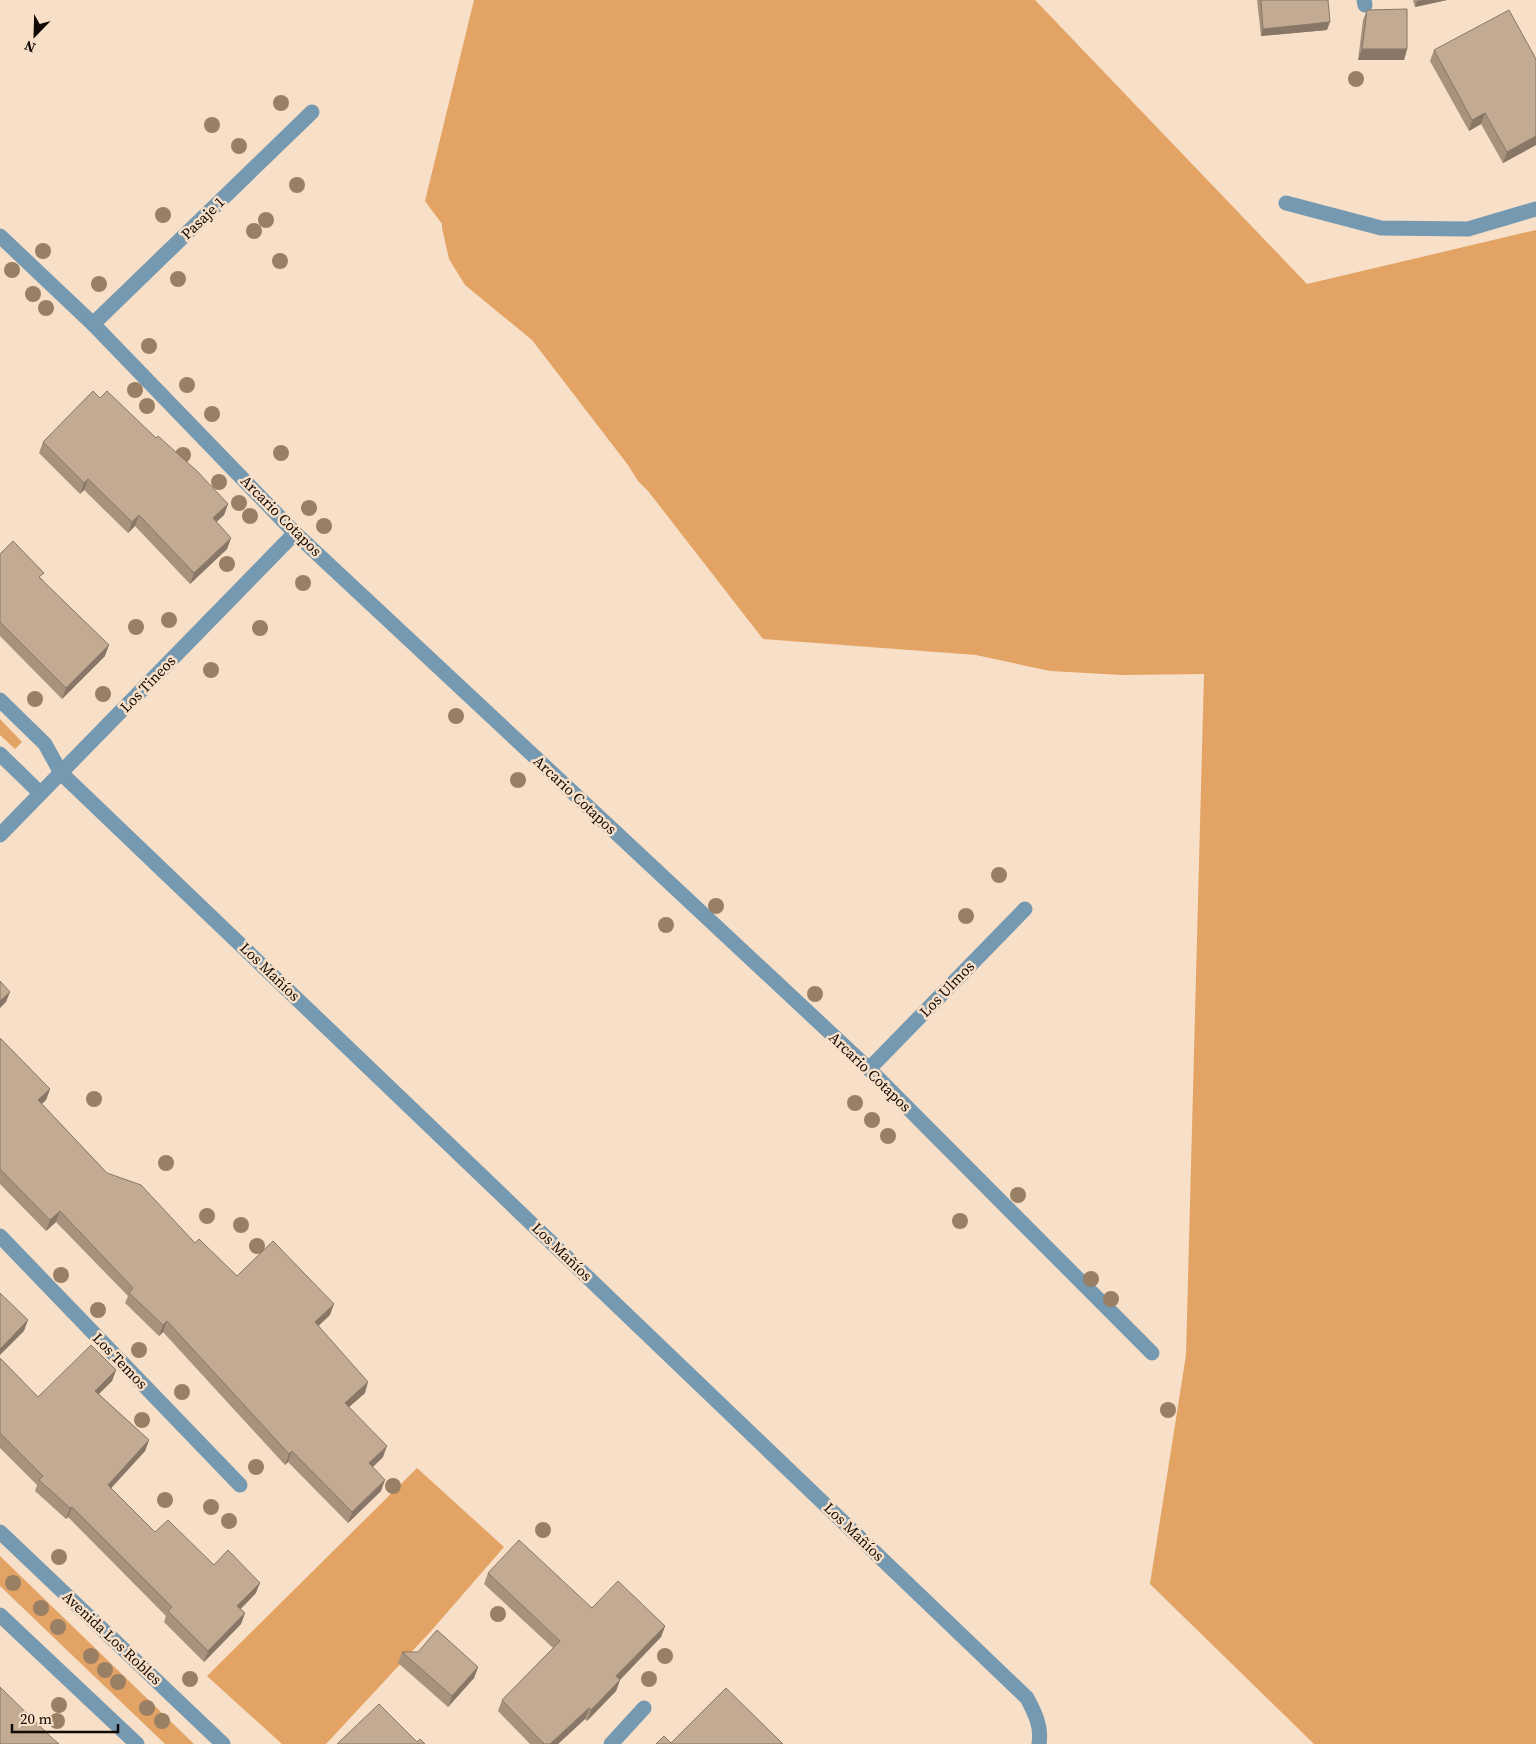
<svg xmlns="http://www.w3.org/2000/svg" width="1536" height="1744" font-family="'Source Serif 4',serif">
	<style>
		.green { fill: #e2a364 }
		.lines { fill: none; stroke-linecap: round; stroke-linejoin: round }
		.minor { stroke: #7499b1; stroke-width: 15 }
		.tree { fill: #997f63 }
		.wall { fill: #a7927e }
		.shaded-wall { fill: #887767 }
		.building { fill: #c2aa93; stroke: #887767 }
		.labels { text-anchor: middle; stroke-width: 5; stroke-linejoin: round; paint-order: stroke }
		.street-label { font-size: 15px; fill: #120a04; stroke: #f8dfc7 }
	</style>
	<rect width="100%" height="100%" fill="#f8dfc7"/>
	<g class="green">
		<path d="M 474,0 L 1035,0 L 1307,284 L 1536,230 L 1536,1744 L 1314,1744 L 1150,1584 L 1186,1355 L 1204,674 L 1122,675 L 1050,671 L 976,655 L 763,639 L 648,491 L 638,481 L 628,465 L 532,340 L 465,285 L 449,259 L 442,228 L 442,224 L 425,201 Z"/>
		<path d="M 0,719 L 22,742 L 15,749 L 0,735 Z"/>
		<path d="M 417,1468 L 504,1547 L 431,1631 L 326,1744 L 282,1744 L 207,1676 Z"/>
		<path d="M 0,1556 L 194,1744 L 165,1744 L 0,1586 Z"/>
	</g>
	<g class="lines">
		<g class="minor">
			<path d="M 1364,0 L 1365,5"/>
			<path d="M 1286,203 L 1381,228 L 1468,229 L 1536,209"/>
			<path d="M 0,236 L 93,324 L 295,533 L 869,1069 L 1152,1353"/>
			<path d="M 93,324 L 312,112"/>
			<path d="M 0,700 L 45,744 L 61,773 L 1027,1698 C 1035,1713 1042,1727 1039,1744"/>
			<path d="M 0,754 L 40,793"/>
			<path d="M 0,835 L 295,533"/>
			<path d="M 869,1069 L 1025,909"/>
			<path d="M 0,1236 L 240,1485"/>
			<path d="M 0,1532 L 223,1744"/>
			<path d="M 0,1615 L 137,1744"/>
			<path d="M 611,1744 L 644,1708"/>
		</g>
	</g>
	<g class="tree">
		<circle cx="1356" cy="79" r="8"/>
		<circle cx="281" cy="103" r="8"/>
		<circle cx="212" cy="125" r="8"/>
		<circle cx="239" cy="146" r="8"/>
		<circle cx="297" cy="185" r="8"/>
		<circle cx="163" cy="215" r="8"/>
		<circle cx="266" cy="220" r="8"/>
		<circle cx="254" cy="231" r="8"/>
		<circle cx="43" cy="251" r="8"/>
		<circle cx="280" cy="261" r="8"/>
		<circle cx="12" cy="270" r="8"/>
		<circle cx="178" cy="279" r="8"/>
		<circle cx="99" cy="284" r="8"/>
		<circle cx="33" cy="294" r="8"/>
		<circle cx="46" cy="308" r="8"/>
		<circle cx="149" cy="346" r="8"/>
		<circle cx="187" cy="385" r="8"/>
		<circle cx="135" cy="390" r="8"/>
		<circle cx="147" cy="406" r="8"/>
		<circle cx="212" cy="414" r="8"/>
		<circle cx="281" cy="453" r="8"/>
		<circle cx="183" cy="455" r="8"/>
		<circle cx="219" cy="482" r="8"/>
		<circle cx="239" cy="503" r="8"/>
		<circle cx="309" cy="508" r="8"/>
		<circle cx="250" cy="516" r="8"/>
		<circle cx="324" cy="526" r="8"/>
		<circle cx="227" cy="564" r="8"/>
		<circle cx="303" cy="583" r="8"/>
		<circle cx="169" cy="620" r="8"/>
		<circle cx="136" cy="627" r="8"/>
		<circle cx="260" cy="628" r="8"/>
		<circle cx="211" cy="670" r="8"/>
		<circle cx="103" cy="694" r="8"/>
		<circle cx="35" cy="699" r="8"/>
		<circle cx="456" cy="716" r="8"/>
		<circle cx="518" cy="780" r="8"/>
		<circle cx="999" cy="875" r="8"/>
		<circle cx="716" cy="906" r="8"/>
		<circle cx="966" cy="916" r="8"/>
		<circle cx="666" cy="925" r="8"/>
		<circle cx="815" cy="994" r="8"/>
		<circle cx="94" cy="1099" r="8"/>
		<circle cx="855" cy="1103" r="8"/>
		<circle cx="872" cy="1120" r="8"/>
		<circle cx="888" cy="1136" r="8"/>
		<circle cx="166" cy="1163" r="8"/>
		<circle cx="1018" cy="1195" r="8"/>
		<circle cx="207" cy="1216" r="8"/>
		<circle cx="960" cy="1221" r="8"/>
		<circle cx="241" cy="1225" r="8"/>
		<circle cx="257" cy="1246" r="8"/>
		<circle cx="61" cy="1275" r="8"/>
		<circle cx="1091" cy="1279" r="8"/>
		<circle cx="1111" cy="1299" r="8"/>
		<circle cx="98" cy="1310" r="8"/>
		<circle cx="139" cy="1350" r="8"/>
		<circle cx="182" cy="1392" r="8"/>
		<circle cx="1168" cy="1410" r="8"/>
		<circle cx="142" cy="1420" r="8"/>
		<circle cx="256" cy="1467" r="8"/>
		<circle cx="393" cy="1486" r="8"/>
		<circle cx="165" cy="1500" r="8"/>
		<circle cx="211" cy="1507" r="8"/>
		<circle cx="229" cy="1521" r="8"/>
		<circle cx="543" cy="1530" r="8"/>
		<circle cx="59" cy="1557" r="8"/>
		<circle cx="13" cy="1583" r="8"/>
		<circle cx="41" cy="1608" r="8"/>
		<circle cx="498" cy="1614" r="8"/>
		<circle cx="58" cy="1627" r="8"/>
		<circle cx="91" cy="1656" r="8"/>
		<circle cx="665" cy="1656" r="8"/>
		<circle cx="105" cy="1670" r="8"/>
		<circle cx="190" cy="1679" r="8"/>
		<circle cx="649" cy="1679" r="8"/>
		<circle cx="118" cy="1682" r="8"/>
		<circle cx="59" cy="1705" r="8"/>
		<circle cx="147" cy="1708" r="8"/>
		<circle cx="57" cy="1721" r="8"/>
		<circle cx="162" cy="1721" r="8"/>
	</g>
	<g class="wall">
		<path d="M 1257,0 L 1328,0 L 1327,30 L 1261,36 Z"/>
		<path d="M 1413,0 L 1447,0 L 1415,7 Z"/>
		<path d="M 1367,10 L 1407,49 L 1404,60 L 1358,60 L 1363,20 Z"/>
		<path d="M 1434,50 L 1536,145 L 1503,163 L 1481,124 L 1469,131 L 1430,61 Z"/>
		<path d="M 100,398 L 156,438 L 228,504 L 224,515 L 216,522 L 231,538 L 227,549 L 190,584 L 135,526 L 128,533 L 84,490 L 80,494 L 39,453 L 43,442 Z"/>
		<path d="M 0,554 L 42,579 L 105,656 L 62,699 L 0,636 Z"/>
		<path d="M 0,1038 L 50,1089 L 46,1100 L 42,1104 L 107,1173 L 237,1276 L 330,1315 L 318,1326 L 365,1393 L 349,1407 L 383,1457 L 373,1467 L 381,1491 L 348,1523 L 288,1462 L 285,1465 L 163,1332 L 159,1336 L 125,1303 L 128,1296 L 56,1222 L 46,1231 L 0,1184 Z"/>
		<path d="M 0,1358 L 38,1397 L 116,1370 L 112,1381 L 99,1394 L 149,1440 L 145,1451 L 111,1488 L 155,1532 L 214,1565 L 256,1593 L 241,1609 L 245,1613 L 241,1624 L 204,1662 L 164,1622 L 166,1616 L 68,1517 L 66,1519 L 35,1491 L 37,1485 L 0,1448 Z"/>
		<path d="M 488,1573 L 592,1608 L 665,1626 L 661,1637 L 620,1680 L 616,1691 L 587,1721 L 585,1719 L 558,1744 L 530,1744 L 498,1711 L 502,1700 L 553,1648 L 484,1584 Z"/>
		<path d="M 402,1652 L 418,1652 L 478,1667 L 474,1678 L 448,1707 L 398,1663 Z"/>
	</g>
	<g class="shaded-wall">
		<path d="M 1423,0 L 1447,0 L 1415,7 L 1417,1 Z"/>
		<path d="M 1330,22 L 1327,30 L 1261,36 L 1263,29 Z"/>
		<path d="M 1362,49 L 1407,49 L 1404,60 L 1358,60 Z"/>
		<path d="M 1485,113 L 1481,124 L 1469,131 L 1472,120 Z"/>
		<path d="M 1536,136 L 1536,145 L 1503,163 L 1507,152 Z"/>
		<path d="M 88,479 L 84,490 L 80,494 L 84,483 Z"/>
		<path d="M 228,504 L 224,515 L 209,529 L 213,518 Z"/>
		<path d="M 139,515 L 135,526 L 128,533 L 132,522 Z"/>
		<path d="M 231,538 L 227,549 L 190,584 L 194,573 Z"/>
		<path d="M 109,645 L 105,656 L 62,699 L 66,688 Z"/>
		<path d="M 10,992 L 6,1002 L 0,1008 L 0,1001 Z"/>
		<path d="M 50,1089 L 46,1100 L 34,1111 L 38,1100 Z"/>
		<path d="M 60,1211 L 56,1222 L 46,1231 L 50,1220 Z"/>
		<path d="M 334,1304 L 330,1315 L 311,1333 L 315,1322 Z"/>
		<path d="M 28,1320 L 24,1331 L 0,1355 L 0,1349 Z"/>
		<path d="M 167,1321 L 163,1332 L 159,1336 L 163,1325 Z"/>
		<path d="M 116,1370 L 112,1381 L 91,1401 L 95,1391 Z"/>
		<path d="M 368,1382 L 365,1393 L 341,1414 L 345,1403 Z"/>
		<path d="M 149,1440 L 145,1451 L 104,1496 L 108,1485 Z"/>
		<path d="M 387,1446 L 383,1457 L 365,1474 L 369,1463 Z"/>
		<path d="M 292,1451 L 288,1462 L 285,1465 L 289,1454 Z"/>
		<path d="M 385,1480 L 381,1491 L 348,1523 L 352,1512 Z"/>
		<path d="M 72,1507 L 68,1517 L 66,1519 L 70,1508 Z"/>
		<path d="M 260,1583 L 256,1593 L 233,1616 L 237,1606 Z"/>
		<path d="M 245,1613 L 241,1624 L 204,1662 L 208,1651 Z"/>
		<path d="M 665,1626 L 661,1637 L 613,1687 L 616,1676 Z"/>
		<path d="M 478,1667 L 474,1678 L 448,1707 L 452,1696 Z"/>
		<path d="M 620,1680 L 616,1691 L 587,1721 L 591,1710 Z"/>
		<path d="M 589,1708 L 585,1719 L 558,1744 L 550,1744 Z"/>
	</g>
	<g class="building">
		<path d="M 1261,0 L 1328,0 L 1330,22 L 1263,29 Z"/>
		<path d="M 1407,9 L 1407,49 L 1362,49 L 1367,10 Z"/>
		<path d="M 1509,10 L 1536,59 L 1536,136 L 1507,152 L 1485,113 L 1472,120 L 1434,50 Z"/>
		<path d="M 93,391 L 100,398 L 107,391 L 156,438 L 158,436 L 197,471 L 228,504 L 213,518 L 231,538 L 194,573 L 139,515 L 132,522 L 88,479 L 84,483 L 43,442 Z"/>
		<path d="M 13,541 L 44,573 L 39,577 L 109,645 L 66,688 L 0,622 L 0,554 Z"/>
		<path d="M 0,981 L 10,992 L 0,1001 Z"/>
		<path d="M 0,1038 L 50,1089 L 38,1100 L 107,1173 L 141,1185 L 195,1243 L 199,1239 L 237,1276 L 273,1241 L 334,1304 L 315,1322 L 368,1382 L 345,1403 L 387,1446 L 369,1463 L 385,1480 L 352,1512 L 292,1451 L 289,1454 L 167,1321 L 163,1325 L 129,1293 L 133,1288 L 60,1211 L 50,1220 L 0,1169 Z"/>
		<path d="M 0,1293 L 28,1320 L 0,1349 Z"/>
		<path d="M 91,1345 L 116,1370 L 95,1391 L 149,1440 L 108,1485 L 155,1532 L 168,1520 L 214,1565 L 228,1550 L 260,1583 L 237,1606 L 245,1613 L 208,1651 L 168,1611 L 172,1607 L 72,1507 L 70,1508 L 39,1480 L 43,1476 L 0,1433 L 0,1358 L 38,1397 Z"/>
		<path d="M 519,1540 L 592,1608 L 618,1581 L 665,1626 L 616,1676 L 620,1680 L 591,1710 L 589,1708 L 550,1744 L 544,1744 L 502,1700 L 560,1641 L 488,1573 Z"/>
		<path d="M 437,1630 L 478,1667 L 452,1696 L 402,1652 L 418,1652 Z"/>
		<path d="M 0,1687 L 52,1738 L 59,1744 L 0,1744 Z"/>
		<path d="M 726,1688 L 783,1744 L 656,1744 L 664,1736 L 671,1743 Z"/>
		<path d="M 379,1704 L 417,1742 L 420,1739 L 425,1744 L 337,1744 Z"/>
	</g>
	<g class="labels">
		<g class="street-label">
			<text transform="translate(203 218) rotate(-44)" y="5">Pasaje 1</text>
			<text transform="translate(281 516) rotate(45)" y="5">Arcario Cotapos</text>
			<text transform="translate(148 684) rotate(-46)" y="5">Los Tineos</text>
			<text transform="translate(575 795) rotate(43)" y="5">Arcario Cotapos</text>
			<text transform="translate(270 972) rotate(44)" y="5">Los Mañíos</text>
			<text transform="translate(947 989) rotate(-46)" y="5">Los Ulmos</text>
			<text transform="translate(870 1072) rotate(44)" y="5">Arcario Cotapos</text>
			<text transform="translate(562 1252) rotate(44)" y="5">Los Mañíos</text>
			<text transform="translate(120 1361) rotate(46)" y="5">Los Temos</text>
			<text transform="translate(854 1532) rotate(44)" y="5">Los Mañíos</text>
			<text transform="translate(112 1638) rotate(43)" y="5">Avenida Los Robles</text>
		</g>
	</g>
	<g transform="translate(35 35) rotate(203)" stroke="#f8dfc7" stroke-width="4" paint-order="stroke">
	<path d="M0-4L9 19L0 12L-9 19Z" fill="#120a04"/>
	<text y="-8" font-size="14" font-weight="bold" text-anchor="middle" fill="#120a04">N</text>
	</g>
	<path d="M12 1724v8h106v-8" fill="none" stroke="#120a04" stroke-width="2.5"/>
	<text x="20" y="1724" font-size="15" fill="#120a04" stroke="#f8dfc7" stroke-width="4" paint-order="stroke">20 m</text>
</svg>
